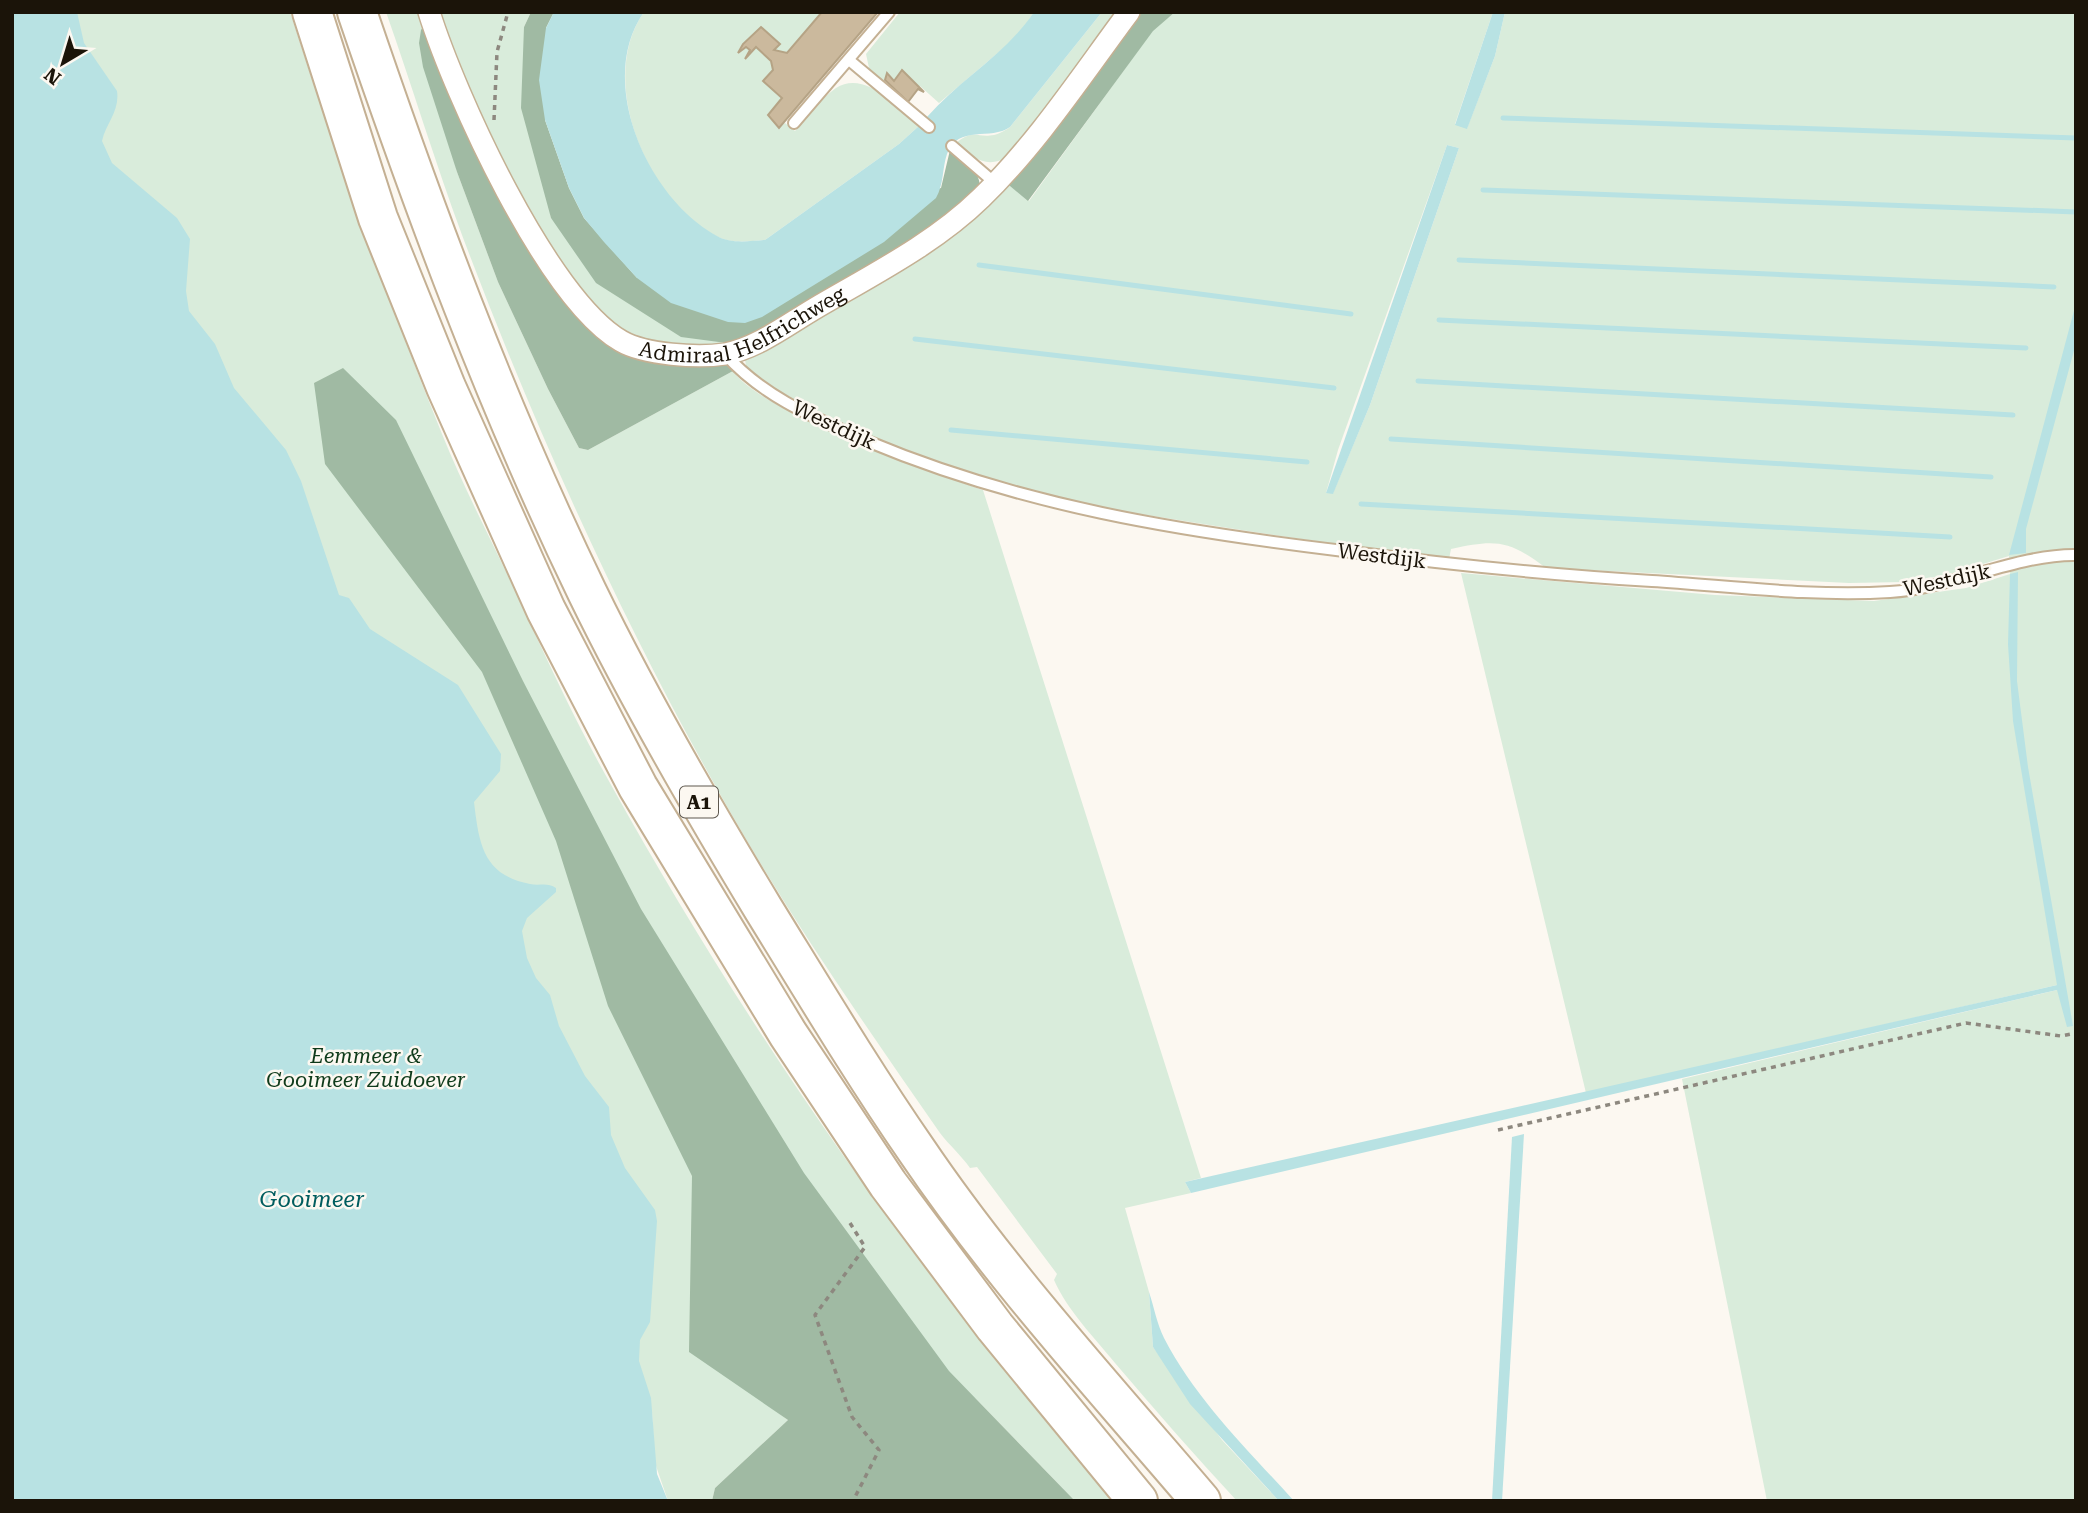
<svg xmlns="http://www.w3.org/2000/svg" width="2088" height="1513" font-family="'Roboto Serif',serif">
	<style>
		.green { fill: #d9ecdb; fill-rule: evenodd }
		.forest { fill: #a0baa3 }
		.water { fill: #b8e2e3 }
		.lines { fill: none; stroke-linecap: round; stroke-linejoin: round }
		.stream { stroke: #b8e2e3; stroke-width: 5 }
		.building { fill: #cbb99d; stroke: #b5a385; stroke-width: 2 }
		.lane-casing { stroke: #c4b093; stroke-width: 14 }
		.street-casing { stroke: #c4b093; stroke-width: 24 }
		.highway-casing { stroke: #c4b093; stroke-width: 42 }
		.path { stroke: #8d887f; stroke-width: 3.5; stroke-dasharray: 5 5; stroke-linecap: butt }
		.lane { stroke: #fff; stroke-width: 10 }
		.street { stroke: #fff; stroke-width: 21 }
		.highway { stroke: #fff; stroke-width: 38 }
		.labels { text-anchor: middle; stroke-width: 5; stroke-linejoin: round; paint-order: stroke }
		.shield { fill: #fcf8f1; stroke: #5e584f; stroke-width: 2 }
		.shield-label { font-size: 19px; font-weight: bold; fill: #1b1409 }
		.street-label { font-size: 21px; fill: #1b1409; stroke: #fcf8f1 }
		.park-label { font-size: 21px; font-style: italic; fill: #0f3b1b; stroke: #fcf8f1 }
		.water-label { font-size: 23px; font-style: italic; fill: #005c5e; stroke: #fcf8f1 }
	</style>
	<rect width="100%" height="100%" fill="#fcf8f1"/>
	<g class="green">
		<path d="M 12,12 L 290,12 C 336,155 386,295 442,434 C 464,489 493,543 518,597 C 547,660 576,723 610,783 C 752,1039 921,1279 1113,1501 L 1075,1501 L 975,1398 L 769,1406 L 788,1420 L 715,1488 L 712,1501 L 668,1501 L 655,1463 L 652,1412 Z"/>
		<path d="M 386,12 L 423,12 L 457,172 L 498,282 L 548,389 L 579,448 L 588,450 L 733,371 C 759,411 933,472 983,490 L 1201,1178 L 1185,1182 L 1191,1193 L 1125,1208 L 1149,1292 L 1153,1347 L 1222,1440 L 1279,1501 L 1237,1501 C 1195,1456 1155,1410 1115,1363 C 1094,1337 1067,1310 1054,1280 L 1057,1274 L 977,1167 L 970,1168 C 961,1155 950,1146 940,1133 C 867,1028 793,922 729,810 C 625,628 536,432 462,235 C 435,162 412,86 386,12 Z"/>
		<path d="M 435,12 L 531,12 L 524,27 L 551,218 L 734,344 L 678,348 L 640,342 L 595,313 L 548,249 L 486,140 Z"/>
		<path d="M 644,12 L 877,12 L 778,128 L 785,123 L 795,131 C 808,118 821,98 836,88 C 865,69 900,109 920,125 L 899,144 L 765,240 C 749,241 732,244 718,237 C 647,202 596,80 644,12 Z"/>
		<path d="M 900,12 L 1034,12 L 1019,35 L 939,103 L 920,86 L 908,100 L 889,84 L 880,84 L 869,68 L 866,54 Z"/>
		<path d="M 1102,12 L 1121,12 L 1017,151 C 990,170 979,163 956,143 C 974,129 976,138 994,135 C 999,134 1006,130 1010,127 Z"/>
		<path d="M 1175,12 L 1493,12 L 1455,124 L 1467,128 L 1495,56 L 1505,12 L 2076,12 L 2076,1501 L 1767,1501 L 1682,1079 L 2057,990 L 2057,985 L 1586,1093 L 1461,573 L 1715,595 L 1874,601 L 1966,588 L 2010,574 L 2009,556 L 1947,575 L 1904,582 L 1849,583 L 1546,568 C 1509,540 1496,539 1451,549 L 1449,559 C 1352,547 1256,533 1159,517 C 1109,509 1056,503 1008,488 C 917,461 826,423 747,371 L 745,360 L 749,353 L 1004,181 L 1029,201 L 1153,30 ZM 1447,145 L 1459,148 L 1370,405 L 1333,493 L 1326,493 L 1338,450 Z"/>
	</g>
	<g class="forest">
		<path d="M 531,12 L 554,12 L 546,28 L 545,120 L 569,188 L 584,218 L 637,278 L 941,188 L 950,150 C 965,163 986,173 978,195 L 888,259 L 734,344 L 681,337 L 596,283 L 551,218 L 521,108 L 524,27 Z"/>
		<path d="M 1135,12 L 1175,12 L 1153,31 L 1028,201 L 1004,181 Z"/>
		<path d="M 426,22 L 478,146 L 607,338 L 720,357 L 734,367 L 733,371 L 588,450 L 579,448 L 548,389 L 498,282 L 457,172 L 423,67 L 419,43 L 421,30 Z"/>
		<path d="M 343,368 L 396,420 L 523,681 L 641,909 L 804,1173 L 949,1371 L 1075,1501 L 712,1501 L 715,1488 L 788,1420 L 689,1352 L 692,1176 L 608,1006 L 556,841 L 482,672 L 325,464 L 314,383 Z"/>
	</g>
	<g class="water">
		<path d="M 12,12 L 77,12 L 84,43 L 117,91 C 120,111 106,123 102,141 L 112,163 L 177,218 L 190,239 L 186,291 L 189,311 L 215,344 L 234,388 L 286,450 L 301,481 L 339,595 L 349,598 L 370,629 L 458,685 L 501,754 L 500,771 L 474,802 C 479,844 483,875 530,884 C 540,886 548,882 556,888 L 556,892 L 527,918 L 522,931 L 527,958 L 536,978 L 550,995 L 559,1026 L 585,1076 L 609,1107 L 611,1135 L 625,1168 L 655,1210 L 657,1221 L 650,1322 L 640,1340 L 639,1361 L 651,1398 L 657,1474 L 668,1501 L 12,1501 Z"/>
		<path d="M 554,12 L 644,12 C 595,81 648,199 717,236 C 731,244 749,241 765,240 L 899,144 L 920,125 L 927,130 L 933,122 L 927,117 C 960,79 1006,54 1034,12 L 1102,12 L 1010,127 C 991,141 958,124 947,154 C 942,169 944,184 936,198 L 884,242 L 762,317 L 745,323 L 728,322 L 671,303 L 637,278 L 604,242 L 584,218 L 569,188 L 545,120 L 539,80 L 546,28 Z"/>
		<path d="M 1493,12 L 1505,12 L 1495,56 L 1467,129 L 1455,125 Z"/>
		<path d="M 1447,145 L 1459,148 L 1370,405 L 1333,494 L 1326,493 Z"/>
		<path d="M 2076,303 L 2076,343 L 2026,529 L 2026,553 L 2009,555 Z"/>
		<path d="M 2018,572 L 2017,681 L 2028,767 L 2073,1026 L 2067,1027 L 2057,990 L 1191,1193 L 1185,1182 L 2057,985 L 2013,721 L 2008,644 L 2010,574 Z"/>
		<path d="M 1524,1134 L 1502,1501 L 1492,1501 L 1512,1137 Z"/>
		<path d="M 1149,1292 C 1154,1307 1157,1324 1164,1338 C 1196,1400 1248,1450 1294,1501 L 1279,1501 L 1190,1404 L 1153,1347 Z"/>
	</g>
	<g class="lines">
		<g class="stream">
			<path d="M 1503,118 L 2076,138"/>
			<path d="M 1483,190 L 2076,212"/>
			<path d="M 1459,260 L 2054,287"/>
			<path d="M 979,265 L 1351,314"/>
			<path d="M 1439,320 L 2026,348"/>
			<path d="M 915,339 L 1334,388"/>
			<path d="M 1418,381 L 2013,415"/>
			<path d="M 951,430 L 1307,462"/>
			<path d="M 1391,439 L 1991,477"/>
			<path d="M 1361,504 L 1950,537"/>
		</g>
	</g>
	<g class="building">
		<path d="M 822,12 L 878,12 L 779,128 L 768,115 L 782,98 L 763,81 L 773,70 L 771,61 L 756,47 L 745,59 L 750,50 L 746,47 L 738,53 L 743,44 L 761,27 L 780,44 L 774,50 L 787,53 Z"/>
		<path d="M 902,70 L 924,92 L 918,89 L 908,102 L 885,80 L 887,73 L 894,81 Z"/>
	</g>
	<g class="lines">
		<g class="lane-casing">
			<g id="lane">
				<path d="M 849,60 L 929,127"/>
				<path d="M 794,123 L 889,12"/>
				<path d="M 952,146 L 995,183"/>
				<path d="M 725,354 C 763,397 815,418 867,441 C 1022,506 1178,531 1344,551 C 1446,564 1549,575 1652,581 C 1730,586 1812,597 1890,592 C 1952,588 2018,554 2076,555"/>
			</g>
		</g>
		<g class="street-casing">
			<g id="street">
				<path id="s1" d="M 429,12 C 455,95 547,298 621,341 C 645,355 698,358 725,354 C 757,348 787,325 814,309 C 870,276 934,244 981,198 C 1037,144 1082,75 1129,12"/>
			</g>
		</g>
		<g class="highway-casing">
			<g id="highway">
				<path d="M 312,12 L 378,218 L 446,387 L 546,610 L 638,787 L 788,1034 L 888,1184 L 995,1327 L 1138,1501"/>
				<path d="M 357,12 C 424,209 496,404 587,592 C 640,701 701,806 764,910 C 814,991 863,1073 917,1151 C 1001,1275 1104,1387 1201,1501"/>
			</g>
		</g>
		<g class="path">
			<path d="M 494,120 L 497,52 L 508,12"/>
			<path d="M 1498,1130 L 1966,1023 L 2061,1036 L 2076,1033"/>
			<path d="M 850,1223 L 865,1247 L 815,1315 L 852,1417 L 879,1450 L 853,1501"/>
		</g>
		<use href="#lane" class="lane"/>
		<use href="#street" class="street"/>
		<use href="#highway" class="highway"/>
	</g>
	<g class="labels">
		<rect class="shield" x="680" y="786.5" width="38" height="31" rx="5"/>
		<g class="shield-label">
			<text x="699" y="809">A1</text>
		</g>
		<g class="street-label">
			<text dy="7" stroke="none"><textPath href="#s1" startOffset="516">Admiraal Helfrichweg</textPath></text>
			<text transform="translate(834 425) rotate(25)" y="7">Westdijk</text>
			<text transform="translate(1382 556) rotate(7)" y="7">Westdijk</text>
			<text transform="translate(1947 580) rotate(-12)" y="7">Westdijk</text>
		</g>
		<g class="park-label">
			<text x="366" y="1063">Eemmeer &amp;<tspan x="366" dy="24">Gooimeer Zuidoever</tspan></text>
		</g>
		<g class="water-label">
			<text x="312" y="1207">Gooimeer</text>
		</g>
	</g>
	<rect width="2088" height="1513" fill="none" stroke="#1b1409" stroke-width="28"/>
	<g transform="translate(63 63) rotate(218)" stroke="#fcf8f1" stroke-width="5" paint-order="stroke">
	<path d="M0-5L12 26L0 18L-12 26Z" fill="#1b1409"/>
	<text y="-10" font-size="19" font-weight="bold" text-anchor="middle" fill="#1b1409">N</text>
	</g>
</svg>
